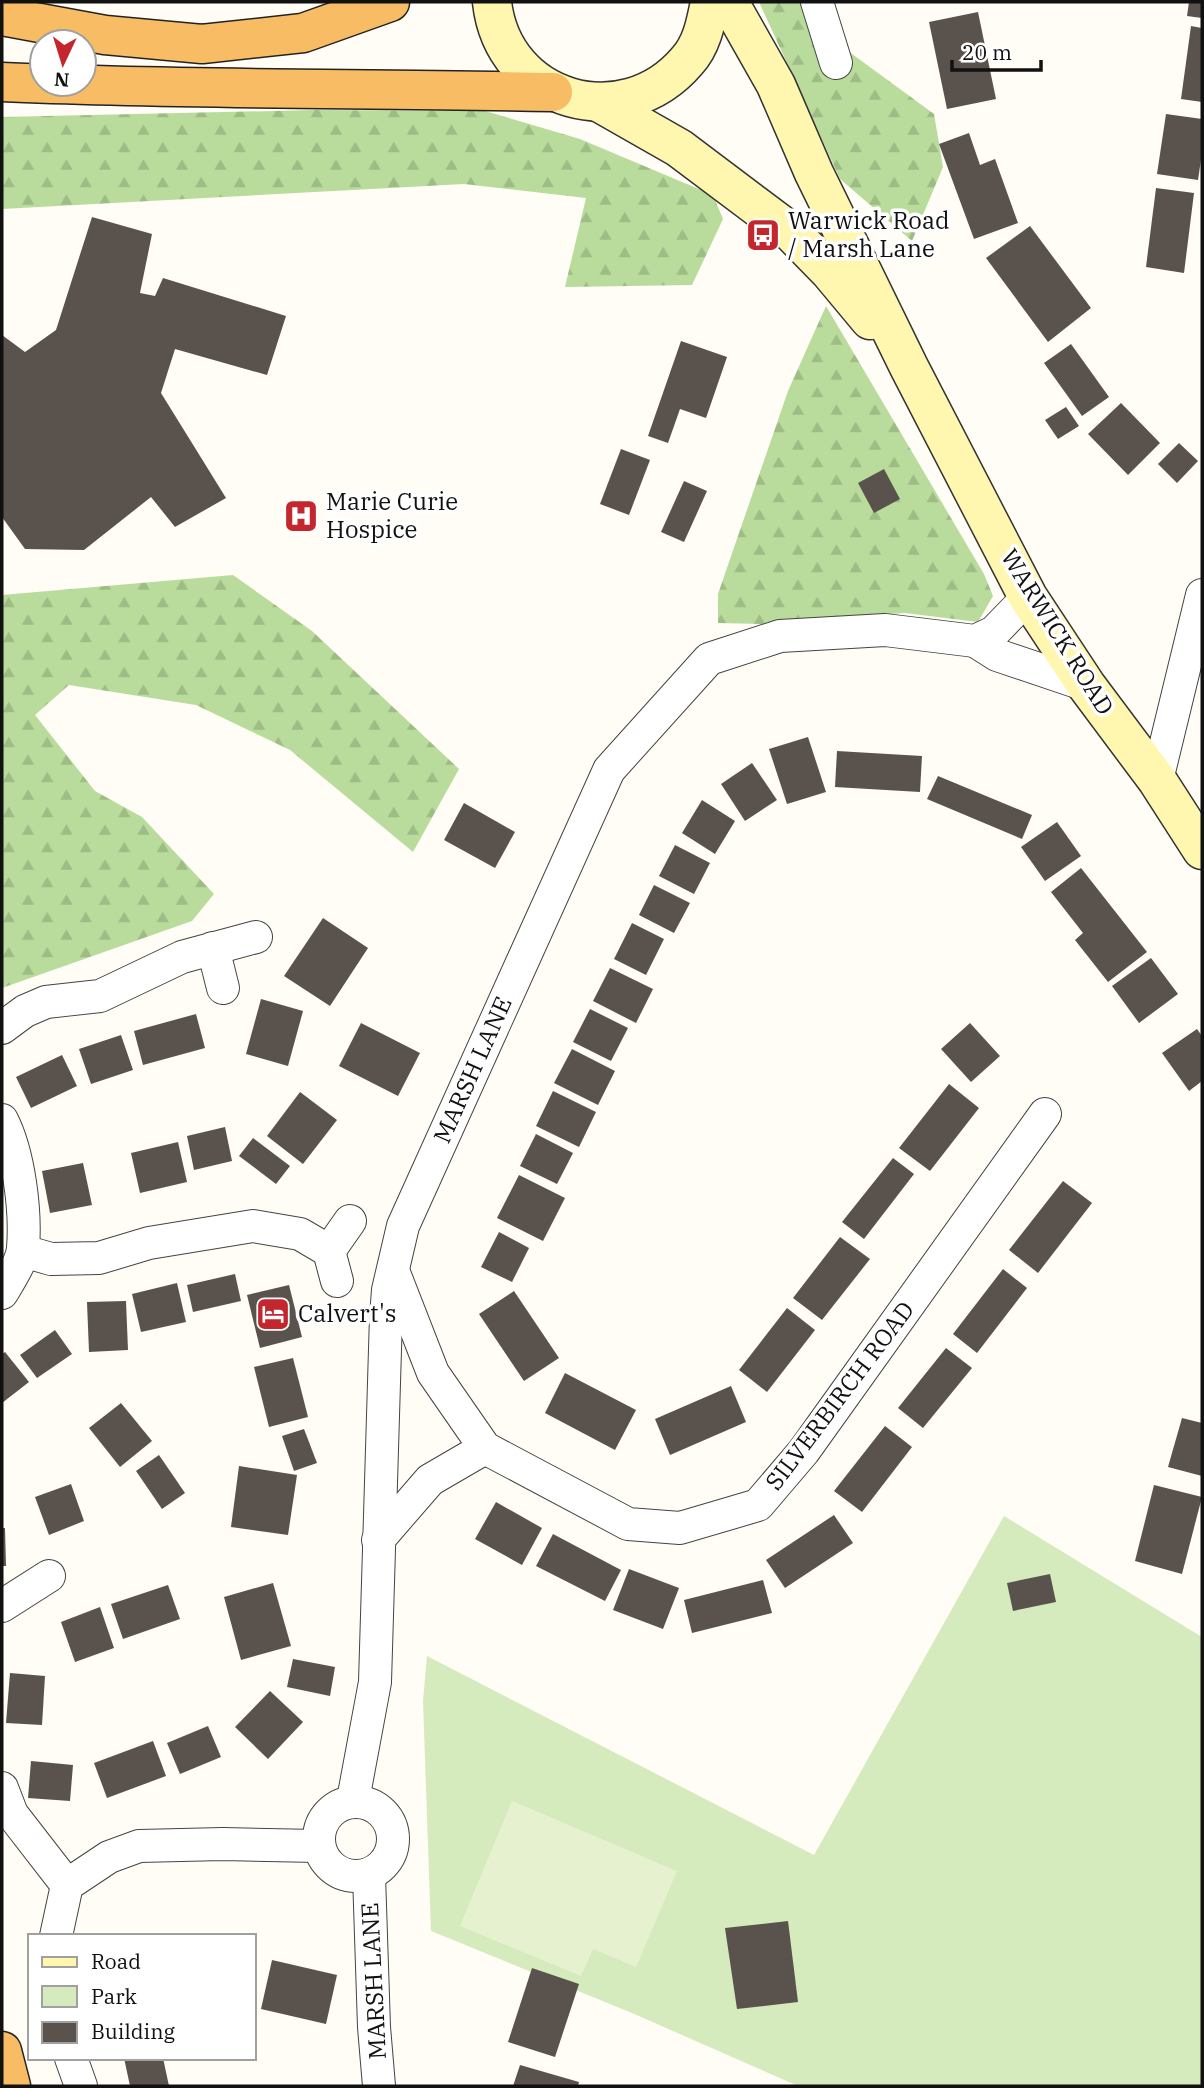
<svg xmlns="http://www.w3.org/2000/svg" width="1204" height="2088" font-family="'IBM Plex Serif',serif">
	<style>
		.forest { fill: url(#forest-firs) }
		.park { fill: #d5ebbd }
		.pitch { fill: #e6f2cf }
		.building { fill: #5a524d }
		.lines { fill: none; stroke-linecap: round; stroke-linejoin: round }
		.minor-casing { stroke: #444; stroke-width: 34 }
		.secondary-casing { stroke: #333; stroke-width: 41 }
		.trunk-casing { stroke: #222; stroke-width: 41 }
		.minor { stroke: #fff; stroke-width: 32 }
		.secondary { stroke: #fff6b0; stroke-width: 38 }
		.trunk { stroke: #f7bc64; stroke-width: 38 }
		.labels { text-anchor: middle; stroke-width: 7; stroke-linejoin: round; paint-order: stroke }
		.poi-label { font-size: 24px; fill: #111; stroke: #fff; text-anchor: start }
		.street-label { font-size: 24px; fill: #111; stroke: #fff }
	</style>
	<defs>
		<pattern id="forest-firs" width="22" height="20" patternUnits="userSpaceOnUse" patternTransform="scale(1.75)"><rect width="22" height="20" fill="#b9dc9c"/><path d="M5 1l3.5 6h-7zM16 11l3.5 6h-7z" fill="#9ebc85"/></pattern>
	</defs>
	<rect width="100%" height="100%" fill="#fffdf5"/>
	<g class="forest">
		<path d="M 759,2 L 816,2 L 848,51 L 934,114 L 943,167 L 912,241 L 840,179 Z"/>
		<path d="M 316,110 L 485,111 L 580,139 L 713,195 L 723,219 L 692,285 L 565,287 L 586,198 L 464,184 L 2,209 L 2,117 Z"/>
		<path d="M 826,306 L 984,574 L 993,596 L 978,622 L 905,613 L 761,624 L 718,623 L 718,594 L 788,391 Z"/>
		<path d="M 233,575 L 312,631 L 459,769 L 413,852 L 290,750 L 196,705 L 69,685 L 35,715 L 95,791 L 142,817 L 214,894 L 192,921 L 2,988 L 2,595 Z"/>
	</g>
	<path class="park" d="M 1004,1516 L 1202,1637 L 1202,2086 L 798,2086 L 632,2013 L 431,1931 L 423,1701 L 427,1656 L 814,1855 Z"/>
	<path class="pitch" d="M 512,1801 L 677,1871 L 636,1967 L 593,1949 L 581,1976 L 460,1926 Z"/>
	<g class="building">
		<path d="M 1189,2 L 1202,2 L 1202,18 L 1187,16 Z"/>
		<path d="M 978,12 L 996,99 L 947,109 L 929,22 Z"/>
		<path d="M 1191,26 L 1202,28 L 1202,102 L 1181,99 Z"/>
		<path d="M 1166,114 L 1202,119 L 1202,153 L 1198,180 L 1157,174 Z"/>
		<path d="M 969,133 L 980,165 L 995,159 L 1018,223 L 974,239 L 939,144 Z"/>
		<path d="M 1156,188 L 1194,193 L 1184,273 L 1146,267 Z"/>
		<path d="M 92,217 L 152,234 L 140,293 L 155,296 L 163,278 L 286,316 L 267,375 L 175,349 L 161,393 L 226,498 L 175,527 L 151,497 L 84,550 L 25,549 L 2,517 L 2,335 L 25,352 L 56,330 Z"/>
		<path d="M 1030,226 L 1091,308 L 1048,342 L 986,258 Z"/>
		<path d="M 681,341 L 727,357 L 706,418 L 680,409 L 668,443 L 648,436 Z"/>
		<path d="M 1071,344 L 1109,397 L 1082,416 L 1044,363 Z"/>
		<path d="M 1121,403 L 1160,443 L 1128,475 L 1088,434 Z"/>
		<path d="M 1066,407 L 1079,426 L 1058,439 L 1045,420 Z"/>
		<path d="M 1179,443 L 1198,461 L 1177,483 L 1158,464 Z"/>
		<path d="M 621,449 L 650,460 L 629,515 L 600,504 Z"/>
		<path d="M 884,469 L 900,499 L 874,513 L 858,483 Z"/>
		<path d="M 684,481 L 707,491 L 684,542 L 661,532 Z"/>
		<path d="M 808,737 L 826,792 L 787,804 L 769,749 Z"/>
		<path d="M 837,751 L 922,756 L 920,792 L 835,787 Z"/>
		<path d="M 752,763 L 777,800 L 745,821 L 721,784 Z"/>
		<path d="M 938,776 L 1032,815 L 1022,839 L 927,799 Z"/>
		<path d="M 702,800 L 735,821 L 715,854 L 682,833 Z"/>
		<path d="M 464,803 L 515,832 L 495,868 L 444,840 Z"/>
		<path d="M 1057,822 L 1081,856 L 1045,881 L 1021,847 Z"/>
		<path d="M 675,845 L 710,863 L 694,894 L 659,876 Z"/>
		<path d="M 1081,868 L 1147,952 L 1108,982 L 1075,940 L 1083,933 L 1051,892 Z"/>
		<path d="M 654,885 L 690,903 L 674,933 L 639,915 Z"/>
		<path d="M 323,918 L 368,948 L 330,1006 L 284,976 Z"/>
		<path d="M 632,923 L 664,939 L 646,975 L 614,959 Z"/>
		<path d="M 1151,958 L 1178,994 L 1139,1023 L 1112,986 Z"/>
		<path d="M 610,968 L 653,989 L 636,1023 L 593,1001 Z"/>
		<path d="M 261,999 L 303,1011 L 288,1066 L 246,1054 Z"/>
		<path d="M 590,1009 L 628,1028 L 611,1061 L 573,1042 Z"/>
		<path d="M 196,1014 L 205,1048 L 143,1065 L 134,1031 Z"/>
		<path d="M 361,1023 L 420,1053 L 398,1096 L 339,1066 Z"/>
		<path d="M 970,1023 L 1000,1056 L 971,1082 L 941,1049 Z"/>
		<path d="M 1197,1029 L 1202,1036 L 1202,1081 L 1189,1091 L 1162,1053 Z"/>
		<path d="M 121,1035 L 133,1070 L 91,1084 L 79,1049 Z"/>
		<path d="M 572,1049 L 615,1071 L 598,1105 L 554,1083 Z"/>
		<path d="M 62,1055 L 77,1086 L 31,1108 L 16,1077 Z"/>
		<path d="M 949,1084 L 979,1108 L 930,1171 L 899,1148 Z"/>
		<path d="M 553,1091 L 596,1112 L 579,1147 L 536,1126 Z"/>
		<path d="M 300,1092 L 337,1120 L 303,1164 L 267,1136 Z"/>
		<path d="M 225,1127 L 232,1161 L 194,1170 L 187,1136 Z"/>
		<path d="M 536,1134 L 573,1153 L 557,1184 L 520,1166 Z"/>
		<path d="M 253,1138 L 290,1166 L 276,1184 L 239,1156 Z"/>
		<path d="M 178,1142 L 187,1182 L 140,1193 L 131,1153 Z"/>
		<path d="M 893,1158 L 914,1174 L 864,1239 L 842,1222 Z"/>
		<path d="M 83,1163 L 92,1205 L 50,1213 L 42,1171 Z"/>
		<path d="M 519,1175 L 565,1198 L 543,1241 L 497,1218 Z"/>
		<path d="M 1063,1181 L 1092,1203 L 1038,1273 L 1009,1250 Z"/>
		<path d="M 499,1232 L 529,1248 L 512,1282 L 481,1267 Z"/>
		<path d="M 840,1237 L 870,1259 L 822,1320 L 793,1298 Z"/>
		<path d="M 1003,1269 L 1027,1288 L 977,1353 L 953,1334 Z"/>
		<path d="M 235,1274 L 241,1301 L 193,1312 L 187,1285 Z"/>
		<path d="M 177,1283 L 186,1322 L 141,1332 L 132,1294 Z"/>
		<path d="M 289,1285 L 302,1337 L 260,1348 L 247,1295 Z"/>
		<path d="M 514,1291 L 559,1358 L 524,1381 L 479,1314 Z"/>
		<path d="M 126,1301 L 128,1350 L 89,1352 L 87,1302 Z"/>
		<path d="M 787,1308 L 815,1330 L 767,1392 L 739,1370 Z"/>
		<path d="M 55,1330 L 72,1354 L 37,1378 L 20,1355 Z"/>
		<path d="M 946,1348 L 972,1368 L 923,1428 L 898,1408 Z"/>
		<path d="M 5,1352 L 29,1382 L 2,1403 L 2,1354 Z"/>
		<path d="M 293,1358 L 308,1417 L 269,1427 L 254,1367 Z"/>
		<path d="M 565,1373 L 636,1410 L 615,1450 L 545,1413 Z"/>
		<path d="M 731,1386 L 746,1422 L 670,1455 L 655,1419 Z"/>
		<path d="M 121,1403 L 152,1441 L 120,1467 L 89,1428 Z"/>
		<path d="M 1182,1418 L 1202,1423 L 1202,1476 L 1168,1467 Z"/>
		<path d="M 885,1426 L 912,1447 L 862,1512 L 834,1491 Z"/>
		<path d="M 304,1429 L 317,1463 L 294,1471 L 282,1436 Z"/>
		<path d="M 159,1455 L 185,1493 L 162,1509 L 136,1471 Z"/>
		<path d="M 239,1466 L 297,1475 L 288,1535 L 231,1527 Z"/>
		<path d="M 71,1484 L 84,1521 L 49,1535 L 35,1497 Z"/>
		<path d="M 1154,1485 L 1202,1497 L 1182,1574 L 1135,1561 Z"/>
		<path d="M 496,1502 L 542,1528 L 522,1565 L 475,1539 Z"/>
		<path d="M 834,1515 L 853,1543 L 785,1588 L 766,1560 Z"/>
		<path d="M 2,1528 L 5,1528 L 6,1566 L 2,1566 Z"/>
		<path d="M 553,1534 L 621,1570 L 605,1601 L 536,1566 Z"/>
		<path d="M 629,1569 L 679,1588 L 663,1629 L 613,1610 Z"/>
		<path d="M 1050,1574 L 1056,1602 L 1013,1611 L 1007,1583 Z"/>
		<path d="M 763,1580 L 772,1613 L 692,1633 L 684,1600 Z"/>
		<path d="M 273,1583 L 291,1646 L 241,1660 L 224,1597 Z"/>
		<path d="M 168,1585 L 180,1619 L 123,1639 L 111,1604 Z"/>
		<path d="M 100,1607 L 114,1648 L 75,1662 L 61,1622 Z"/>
		<path d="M 293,1659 L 335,1667 L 330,1696 L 287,1687 Z"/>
		<path d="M 10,1673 L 45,1676 L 42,1725 L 6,1723 Z"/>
		<path d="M 270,1691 L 303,1722 L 268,1759 L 235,1727 Z"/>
		<path d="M 208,1726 L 221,1757 L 180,1774 L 167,1743 Z"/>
		<path d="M 153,1741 L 166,1776 L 107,1798 L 94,1763 Z"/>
		<path d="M 31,1761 L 73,1765 L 70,1801 L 28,1798 Z"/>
		<path d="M 788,1921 L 798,2002 L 737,2009 L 725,1928 Z"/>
		<path d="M 272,1960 L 337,1975 L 326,2024 L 261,2009 Z"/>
		<path d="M 532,1968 L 579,1984 L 555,2057 L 508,2042 Z"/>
		<path d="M 124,2058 L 163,2058 L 169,2086 L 130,2086 Z"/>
		<path d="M 520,2065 L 579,2082 L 578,2086 L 513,2086 Z"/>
	</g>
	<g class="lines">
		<g class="minor-casing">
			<g id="minor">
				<path d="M 817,2 L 836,63"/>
				<path d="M 975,641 L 997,655 L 1086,685"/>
				<path d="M 1157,780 L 1202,595"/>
				<path d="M 213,948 L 223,988"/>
				<path d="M 2,1028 L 25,1011 L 46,1002 L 100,996 L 182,957 L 256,937"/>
				<path d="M 2,1120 C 19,1153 26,1211 23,1248 C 22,1262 9,1281 2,1293"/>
				<path d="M 23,1251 L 51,1259 L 99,1258 L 149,1243 L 253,1226 L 300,1234 L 329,1251 L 337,1281"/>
				<path d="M 329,1251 L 350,1221"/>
				<path d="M 394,1273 L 433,1373 L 485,1448 L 628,1524 L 680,1528 L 758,1505 L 804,1451 L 1045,1114"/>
				<path d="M 378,1540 L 430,1480 L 485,1448"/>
				<path d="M 2,1606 L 49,1576"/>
				<path d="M 2,1788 L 12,1814 L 67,1885"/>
				<path d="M 353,1800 L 375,1682 L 386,1316 L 388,1290 L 403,1226 L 609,770 L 709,659 L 780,636 L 885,630 L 975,641 L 994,632 L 1028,597"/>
				<circle cx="356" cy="1839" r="37"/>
				<path d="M 369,1875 L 374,2027 L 379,2086"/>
				<path d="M 56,1936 L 67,1885 L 109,1857 L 139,1846 L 223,1844 L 318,1846"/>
				<path d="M 71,2058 L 81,2086"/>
			</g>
		</g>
		<g class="secondary-casing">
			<g id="secondary">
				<path d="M 492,2 C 503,102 623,136 687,61 C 702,45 706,22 710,2"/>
				<path d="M 729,2 L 776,85 L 814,173 L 909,367 L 1028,597 L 1086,685 L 1157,780 L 1202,850"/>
				<path d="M 600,103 L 679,148 L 792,233 L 830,272 L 870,320"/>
			</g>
		</g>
		<g class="trunk-casing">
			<g id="trunk">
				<path d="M 2,16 L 105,35 L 202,44 L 303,33 L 390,2"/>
				<path d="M 2,82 C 185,90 369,88 553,92"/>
				<path d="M 2,2051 L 11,2086"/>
			</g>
		</g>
		<use href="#minor" class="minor"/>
		<use href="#secondary" class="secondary"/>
		<use href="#trunk" class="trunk"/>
	</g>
	<defs>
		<g id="bus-square" transform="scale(1.75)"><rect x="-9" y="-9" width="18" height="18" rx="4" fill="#c4262e" stroke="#fff"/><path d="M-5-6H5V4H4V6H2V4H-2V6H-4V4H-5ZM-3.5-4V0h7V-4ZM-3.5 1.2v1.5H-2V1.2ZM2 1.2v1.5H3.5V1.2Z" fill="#fff"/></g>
		<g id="hospital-square" transform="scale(1.75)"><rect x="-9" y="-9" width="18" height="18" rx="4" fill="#c4262e" stroke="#fff"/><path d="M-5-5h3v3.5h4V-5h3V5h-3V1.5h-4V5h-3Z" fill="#fff"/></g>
		<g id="hotel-square" transform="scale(1.75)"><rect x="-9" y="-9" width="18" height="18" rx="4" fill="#c4262e" stroke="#fff"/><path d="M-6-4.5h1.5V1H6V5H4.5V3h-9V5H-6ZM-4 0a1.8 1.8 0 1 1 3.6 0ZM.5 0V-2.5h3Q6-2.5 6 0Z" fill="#fff"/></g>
	</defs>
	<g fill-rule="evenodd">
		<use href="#bus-square" x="763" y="235"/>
		<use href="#hospital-square" x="301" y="516"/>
		<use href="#hotel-square" x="273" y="1314"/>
	</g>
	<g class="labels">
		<g class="poi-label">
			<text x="788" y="229">Warwick Road<tspan x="788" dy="28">/ Marsh Lane</tspan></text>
			<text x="326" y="510">Marie Curie<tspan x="326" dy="28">Hospice</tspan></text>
			<text x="298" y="1322">Calvert's</text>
		</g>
		<g class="street-label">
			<text transform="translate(1057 632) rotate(58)" y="8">WARWICK ROAD</text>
			<text transform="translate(473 1070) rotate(-66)" y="8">MARSH LANE</text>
			<text transform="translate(840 1396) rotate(-53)" y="8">SILVERBIRCH ROAD</text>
			<text transform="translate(374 1981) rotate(-93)" y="8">MARSH LANE</text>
		</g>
	</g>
	<rect width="1204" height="2088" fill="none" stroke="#111111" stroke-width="7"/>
	<rect x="28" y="1934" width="228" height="126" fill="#ffffff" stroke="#a0a0a0" stroke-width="2"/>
	<rect x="42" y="1957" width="35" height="10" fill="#fff6b0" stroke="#a0a0a0" stroke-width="2"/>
	<text x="91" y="1969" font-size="21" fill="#111111">Road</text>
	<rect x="42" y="1986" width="35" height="21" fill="#d5ebbd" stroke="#a0a0a0" stroke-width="2"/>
	<text x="91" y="2004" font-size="21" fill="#111111">Park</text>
	<rect x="42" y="2022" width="35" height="21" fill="#5a524d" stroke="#a0a0a0" stroke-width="2"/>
	<text x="91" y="2039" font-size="21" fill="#111111">Building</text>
	<g transform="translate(63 63) rotate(184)"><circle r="33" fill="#ffffff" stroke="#a0a0a0" stroke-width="2"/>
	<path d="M0-5L12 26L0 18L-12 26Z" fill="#c4262e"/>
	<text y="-10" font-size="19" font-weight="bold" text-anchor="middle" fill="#111111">N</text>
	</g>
	<path d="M952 60v10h89v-10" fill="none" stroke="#111111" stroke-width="3.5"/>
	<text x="962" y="60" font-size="21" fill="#111111" stroke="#ffffff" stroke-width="5" paint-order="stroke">20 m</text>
</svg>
